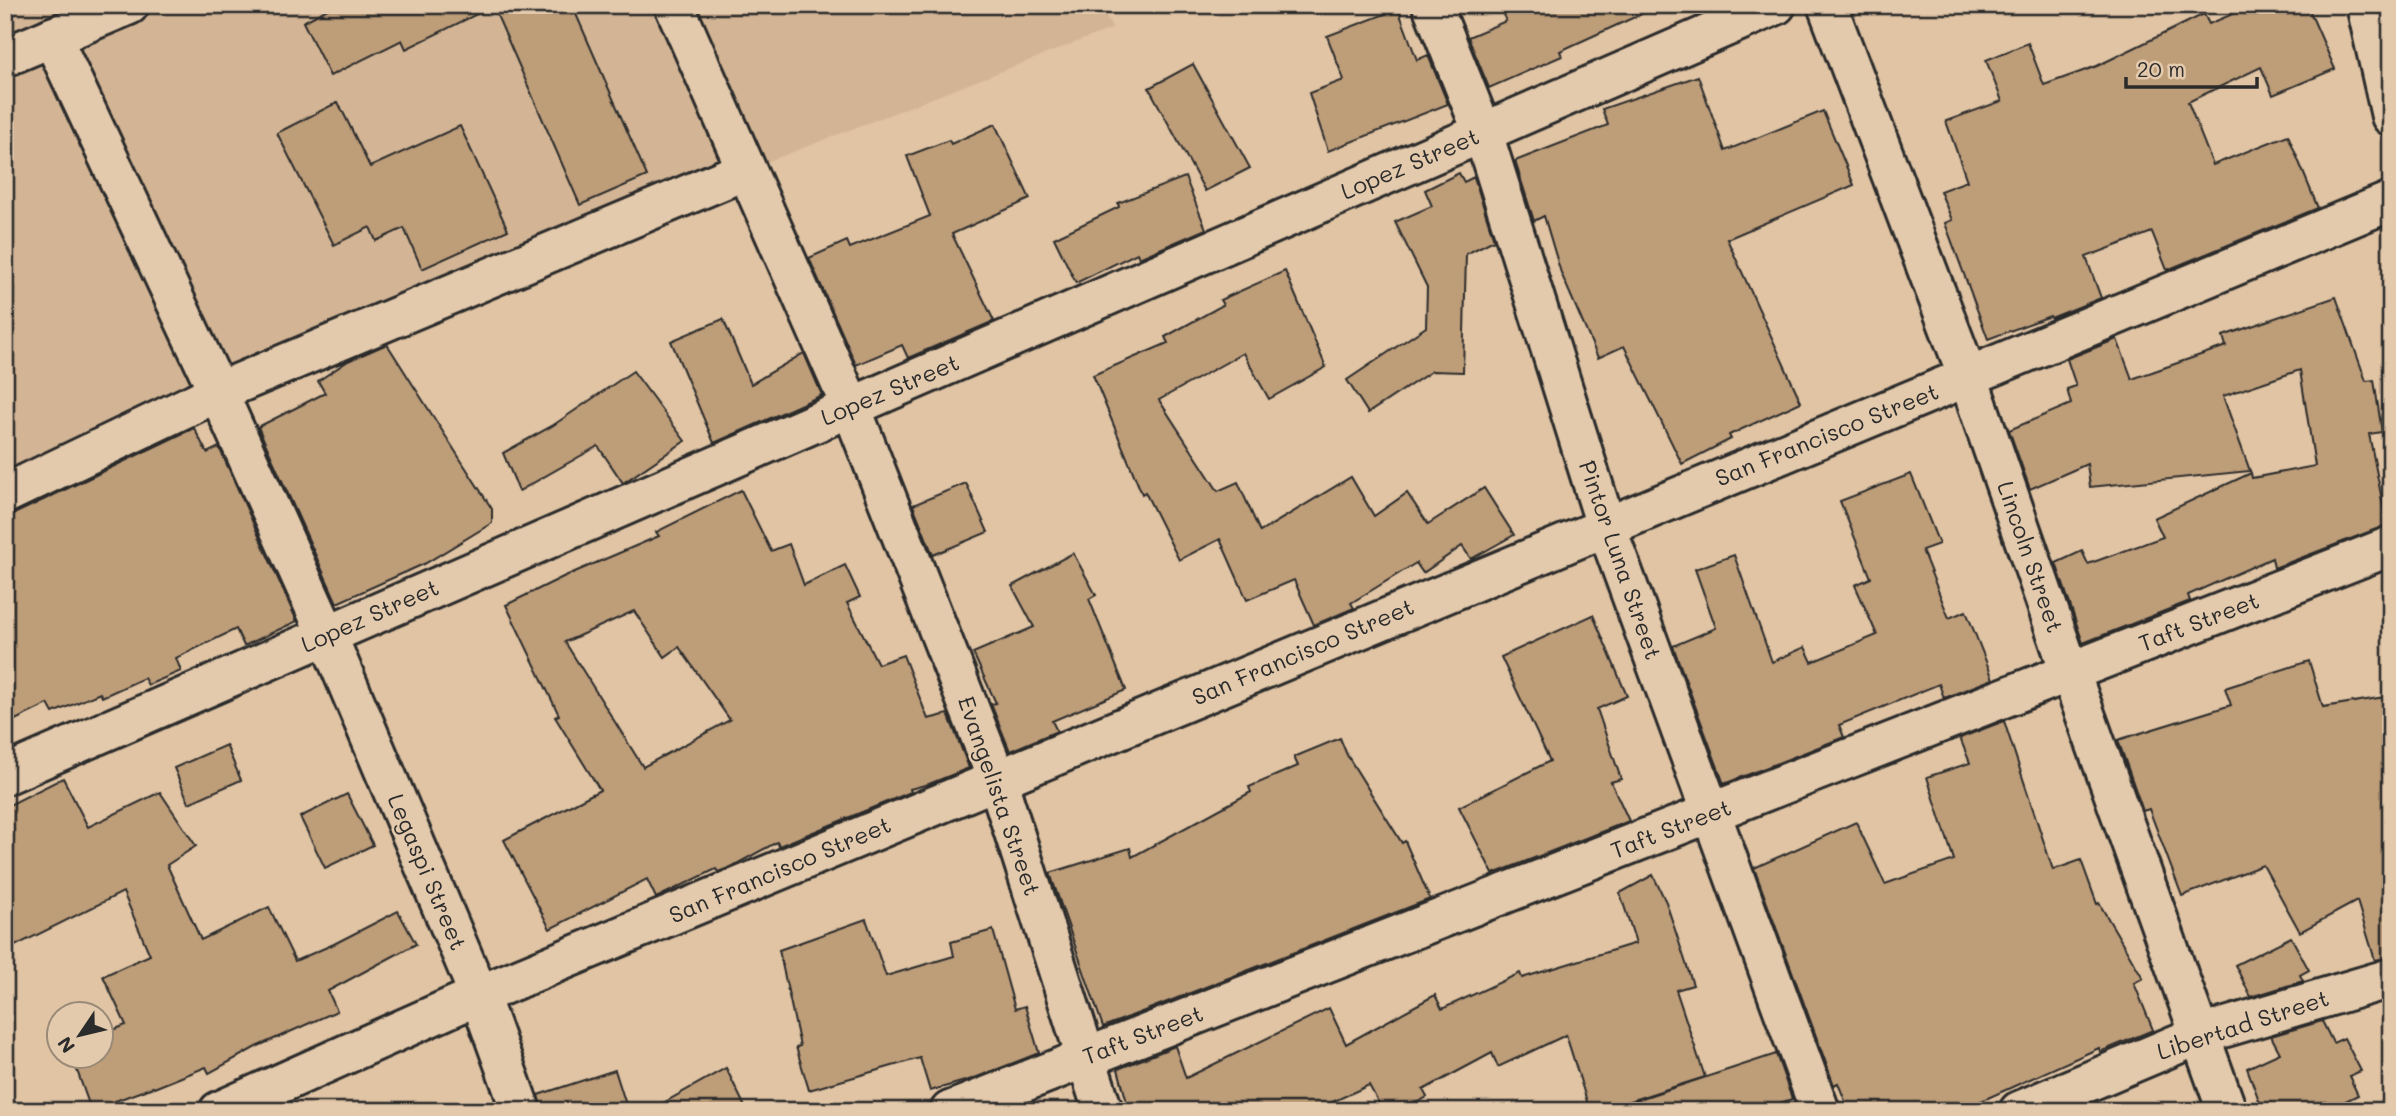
<svg xmlns="http://www.w3.org/2000/svg" width="2396" height="1116" font-family="Mali,sans-serif">
	<style>
		.built { fill: #d3b595 }
		.building { fill: #be9d79; stroke: #2b2b2b; stroke-width: 2; fill-rule: evenodd }
		.lines { fill: none; stroke-linecap: round; stroke-linejoin: round }
		.minor-casing { stroke: #2b2b2b; stroke-width: 44 }
		.minor { stroke: #e4caac; stroke-width: 38 }
		.labels { text-anchor: middle; stroke-width: 5; stroke-linejoin: round; paint-order: stroke }
		.street-label { font-size: 23px; fill: #2b2b2b; stroke: #e4caac }
	</style>
	<rect width="100%" height="100%" fill="#e0c4a4"/>
	<filter id="ink" filterUnits="userSpaceOnUse"><feTurbulence type="fractalNoise" baseFrequency=".0143" numOctaves="2"/><feDisplacementMap in="SourceGraphic" scale="14" xChannelSelector="R" yChannelSelector="G"/><feConvolveMatrix kernelMatrix="1 2 1 2 8 2 1 2 1" color-interpolation-filters="sRGB"/></filter>
	<g filter="url(#ink)">
		<path class="built" d="M 5,5 L 1098,5 L 1113,28 L 746,170 L 5,477 Z"/>
		<g class="building">
			<path d="M 335,5 L 572,5 L 647,176 L 580,205 L 493,6 L 406,49 L 402,40 L 330,76 L 303,22 Z"/>
			<path d="M 1499,5 L 1661,5 L 1560,51 L 1562,56 L 1489,88 L 1468,37 L 1506,21 Z"/>
			<path d="M 2254,5 L 2307,5 L 2335,69 L 2273,95 L 2261,67 L 2188,102 L 2213,165 L 2288,135 L 2318,208 L 2167,270 L 2152,232 L 2086,257 L 2101,298 L 2051,318 L 2050,316 L 1988,339 L 1945,223 L 1952,220 L 1940,191 L 1967,181 L 1946,121 L 2002,101 L 1986,60 L 2028,43 L 2044,85 L 2097,66 L 2204,14 L 2209,24 Z"/>
			<path d="M 1398,9 L 1417,60 L 1428,55 L 1448,104 L 1328,151 L 1309,93 L 1344,80 L 1327,36 Z"/>
			<path d="M 1193,64 L 1250,168 L 1205,191 L 1149,88 Z"/>
			<path d="M 1698,76 L 1725,151 L 1823,111 L 1854,185 L 1727,239 L 1801,402 L 1729,435 L 1731,439 L 1682,464 L 1624,346 L 1598,358 L 1561,273 L 1544,216 L 1534,221 L 1515,161 L 1608,125 L 1602,109 Z"/>
			<path d="M 338,102 L 370,167 L 460,126 L 508,230 L 422,269 L 404,228 L 376,241 L 370,227 L 334,245 L 277,133 Z"/>
			<path d="M 995,124 L 1030,199 L 952,234 L 994,321 L 908,358 L 902,345 L 856,365 L 809,258 L 847,241 L 850,248 L 930,216 L 907,156 L 949,140 L 951,144 Z"/>
			<path d="M 1459,173 L 1464,182 L 1474,177 L 1494,240 L 1466,254 L 1463,372 L 1432,371 L 1368,413 L 1347,380 L 1426,327 L 1427,287 L 1395,222 L 1432,206 L 1425,190 Z"/>
			<path d="M 1185,177 L 1206,229 L 1139,258 L 1137,253 L 1076,283 L 1054,238 L 1119,207 L 1118,203 Z"/>
			<path d="M 1285,271 L 1326,367 L 1269,399 L 1243,353 L 1159,400 L 1218,491 L 1238,482 L 1260,532 L 1351,477 L 1374,516 L 1407,493 L 1428,524 L 1484,488 L 1514,535 L 1471,559 L 1462,546 L 1423,573 L 1416,563 L 1351,603 L 1354,608 L 1314,625 L 1294,580 L 1247,600 L 1220,539 L 1179,560 L 1145,492 L 1142,494 L 1093,375 L 1168,343 L 1165,337 L 1223,305 L 1220,300 Z"/>
			<path d="M 2336,297 L 2366,381 L 2374,380 L 2382,432 L 2369,434 L 2387,525 L 2274,568 L 2272,558 L 2188,595 L 2190,601 L 2083,643 L 2056,563 L 2082,551 L 2088,564 L 2163,537 L 2154,518 L 2251,473 L 2252,478 L 2315,466 L 2300,370 L 2223,396 L 2250,471 L 2090,487 L 2087,464 L 2030,489 L 2009,430 L 2071,404 L 2067,389 L 2076,386 L 2067,359 L 2117,339 L 2132,379 L 2226,346 L 2223,336 Z"/>
			<path d="M 723,319 L 751,384 L 804,353 L 822,395 L 714,443 L 671,341 Z"/>
			<path d="M 387,344 L 492,509 L 492,523 L 426,563 L 337,603 L 258,427 L 325,393 L 318,381 L 348,361 Z"/>
			<path d="M 633,371 L 685,441 L 623,483 L 598,446 L 519,491 L 503,453 L 552,426 Z"/>
			<path d="M 194,428 L 207,453 L 219,447 L 297,621 L 244,646 L 236,629 L 176,658 L 181,671 L 148,685 L 144,678 L 102,697 L 100,693 L 53,713 L 48,704 L 5,725 L 5,516 L 14,514 Z"/>
			<path d="M 1911,474 L 1939,544 L 1922,550 L 1949,618 L 1966,611 L 1993,679 L 1944,698 L 1939,684 L 1839,725 L 1844,737 L 1724,784 L 1673,646 L 1716,628 L 1695,569 L 1734,555 L 1772,662 L 1805,647 L 1812,662 L 1877,635 L 1855,585 L 1871,578 L 1840,501 Z"/>
			<path d="M 966,483 L 988,532 L 933,555 L 913,505 Z"/>
			<path d="M 741,490 L 771,551 L 789,544 L 804,585 L 845,565 L 860,597 L 847,603 L 878,664 L 903,655 L 928,719 L 948,714 L 969,768 L 929,784 L 910,789 L 911,792 L 779,846 L 777,842 L 731,867 L 718,872 L 716,869 L 656,898 L 647,879 L 550,929 L 504,840 L 600,790 L 555,717 L 559,715 L 506,605 L 563,577 L 659,536 L 656,532 ZM 634,611 L 665,657 L 679,647 L 730,720 L 643,767 L 565,642 Z"/>
			<path d="M 1073,553 L 1096,595 L 1089,599 L 1126,690 L 1052,721 L 1057,731 L 1010,751 L 991,704 L 996,703 L 973,653 L 1034,627 L 1012,586 Z"/>
			<path d="M 1593,615 L 1627,696 L 1597,709 L 1621,779 L 1611,782 L 1629,821 L 1493,874 L 1459,807 L 1550,761 L 1501,657 Z"/>
			<path d="M 2309,661 L 2323,707 L 2391,696 L 2391,957 L 2375,960 L 2357,901 L 2300,932 L 2263,865 L 2182,896 L 2149,809 L 2143,811 L 2118,740 L 2231,705 L 2225,688 Z"/>
			<path d="M 2004,721 L 2053,870 L 2081,860 L 2097,904 L 2099,903 L 2143,978 L 2134,983 L 2153,1030 L 2100,1052 L 2099,1048 L 1959,1111 L 1849,1111 L 1838,1083 L 1834,1085 L 1754,868 L 1856,822 L 1885,884 L 1954,860 L 1927,777 L 1970,763 L 1960,738 Z"/>
			<path d="M 1340,738 L 1347,755 L 1402,843 L 1405,841 L 1430,899 L 1103,1027 L 1050,873 L 1130,848 L 1132,857 L 1251,792 L 1249,787 L 1298,766 L 1294,757 Z"/>
			<path d="M 226,745 L 241,780 L 189,803 L 174,768 Z"/>
			<path d="M 63,778 L 88,827 L 160,792 L 196,846 L 167,865 L 201,940 L 269,907 L 295,961 L 334,944 L 398,911 L 416,944 L 328,991 L 337,1011 L 256,1047 L 209,1073 L 206,1067 L 154,1088 L 153,1087 L 91,1110 L 72,1056 L 102,1056 L 102,1034 L 126,1025 L 103,976 L 150,955 L 123,892 L 5,951 L 5,807 Z"/>
			<path d="M 347,794 L 373,845 L 325,868 L 300,817 Z"/>
			<path d="M 1653,875 L 1666,902 L 1693,985 L 1676,990 L 1705,1077 L 1598,1111 L 1590,1111 L 1566,1035 L 1498,1067 L 1492,1053 L 1423,1090 L 1427,1097 L 1402,1111 L 1383,1111 L 1369,1085 L 1313,1111 L 1124,1111 L 1124,1108 L 1128,1106 L 1118,1069 L 1175,1046 L 1186,1078 L 1329,1008 L 1346,1044 L 1435,995 L 1442,1009 L 1520,973 L 1522,978 L 1636,943 L 1620,893 Z"/>
			<path d="M 866,919 L 886,976 L 954,956 L 951,942 L 993,930 L 1015,1009 L 1025,1006 L 1039,1053 L 972,1079 L 930,1091 L 920,1058 L 809,1090 L 796,1047 L 800,1046 L 779,950 Z"/>
			<path d="M 2291,937 L 2309,970 L 2300,975 L 2303,981 L 2251,997 L 2235,965 Z"/>
			<path d="M 2322,1021 L 2333,1043 L 2344,1038 L 2361,1071 L 2349,1076 L 2358,1095 L 2325,1111 L 2263,1111 L 2247,1068 L 2280,1053 L 2271,1036 Z"/>
			<path d="M 1776,1054 L 1792,1099 L 1756,1111 L 1625,1111 L 1624,1104 Z"/>
			<path d="M 726,1068 L 747,1111 L 649,1111 Z"/>
			<path d="M 615,1070 L 628,1111 L 542,1111 L 538,1095 Z"/>
		</g>
		<g class="lines">
			<g class="minor-casing">
				<g id="minor">
					<path d="M 674,5 L 851,407 L 997,779 L 1103,1111"/>
					<path d="M 1432,5 L 1483,133 L 1606,526 L 1820,1111"/>
					<path d="M 1827,5 L 1968,377 L 2070,672 L 2227,1111"/>
					<path d="M 2366,5 L 2391,116"/>
					<path d="M 52,37 L 218,392 L 327,635 L 479,995 L 521,1111"/>
					<path d="M 5,57 L 129,5"/>
					<path d="M 5,494 L 218,392 L 746,170"/>
					<path d="M 5,775 L 1776,5"/>
					<path d="M 219,1111 L 479,995 L 2391,201"/>
					<path d="M 950,1111 L 2391,546"/>
					<path d="M 2019,1111 L 2199,1035 L 2391,978"/>
				</g>
			</g>
			<use href="#minor" class="minor"/>
		</g>
	</g>
	<g class="labels">
		<g class="street-label">
			<text transform="translate(1410 164) rotate(-23)" y="8">Lopez Street</text>
			<text transform="translate(890 390) rotate(-23)" y="8">Lopez Street</text>
			<text transform="translate(1827 435) rotate(-22)" y="8">San Francisco Street</text>
			<text transform="translate(2030 557) rotate(71)" y="8">Lincoln Street</text>
			<text transform="translate(1620 560) rotate(71)" y="8">Pintor Luna Street</text>
			<text transform="translate(370 616) rotate(-24)" y="8">Lopez Street</text>
			<text transform="translate(2199 622) rotate(-21)" y="8">Taft Street</text>
			<text transform="translate(1303 652) rotate(-23)" y="8">San Francisco Street</text>
			<text transform="translate(999 796) rotate(71)" y="8">Evangelista Street</text>
			<text transform="translate(1671 829) rotate(-21)" y="8">Taft Street</text>
			<text transform="translate(780 870) rotate(-23)" y="8">San Francisco Street</text>
			<text transform="translate(427 872) rotate(67)" y="8">Legaspi Street</text>
			<text transform="translate(2243 1025) rotate(-18)" y="8">Libertad Street</text>
			<text transform="translate(1143 1035) rotate(-21)" y="8">Taft Street</text>
		</g>
	</g>
	<rect width="2396" height="1116" fill="none" stroke="#e4caac" stroke-width="28"/>
	<rect x="14" y="14" width="2368" height="1088" fill="none" stroke="#2b2b2b" stroke-width="2.5" filter="url(#ink)"/>
	<g transform="translate(80 1035) rotate(235)"><circle r="33" fill="#e4caac" stroke="#9a8a78" stroke-width="2"/>
	<path d="M0-5L12 26L0 18L-12 26Z" fill="#2b2b2b"/>
	<text y="-10" font-size="19" font-weight="bold" text-anchor="middle" fill="#2b2b2b">N</text>
	</g>
	<path d="M2126 77v10h131v-10" fill="none" stroke="#2b2b2b" stroke-width="3.5"/>
	<text x="2137" y="77" font-size="21" fill="#2b2b2b" stroke="#e4caac" stroke-width="5" paint-order="stroke">20 m</text>
</svg>
